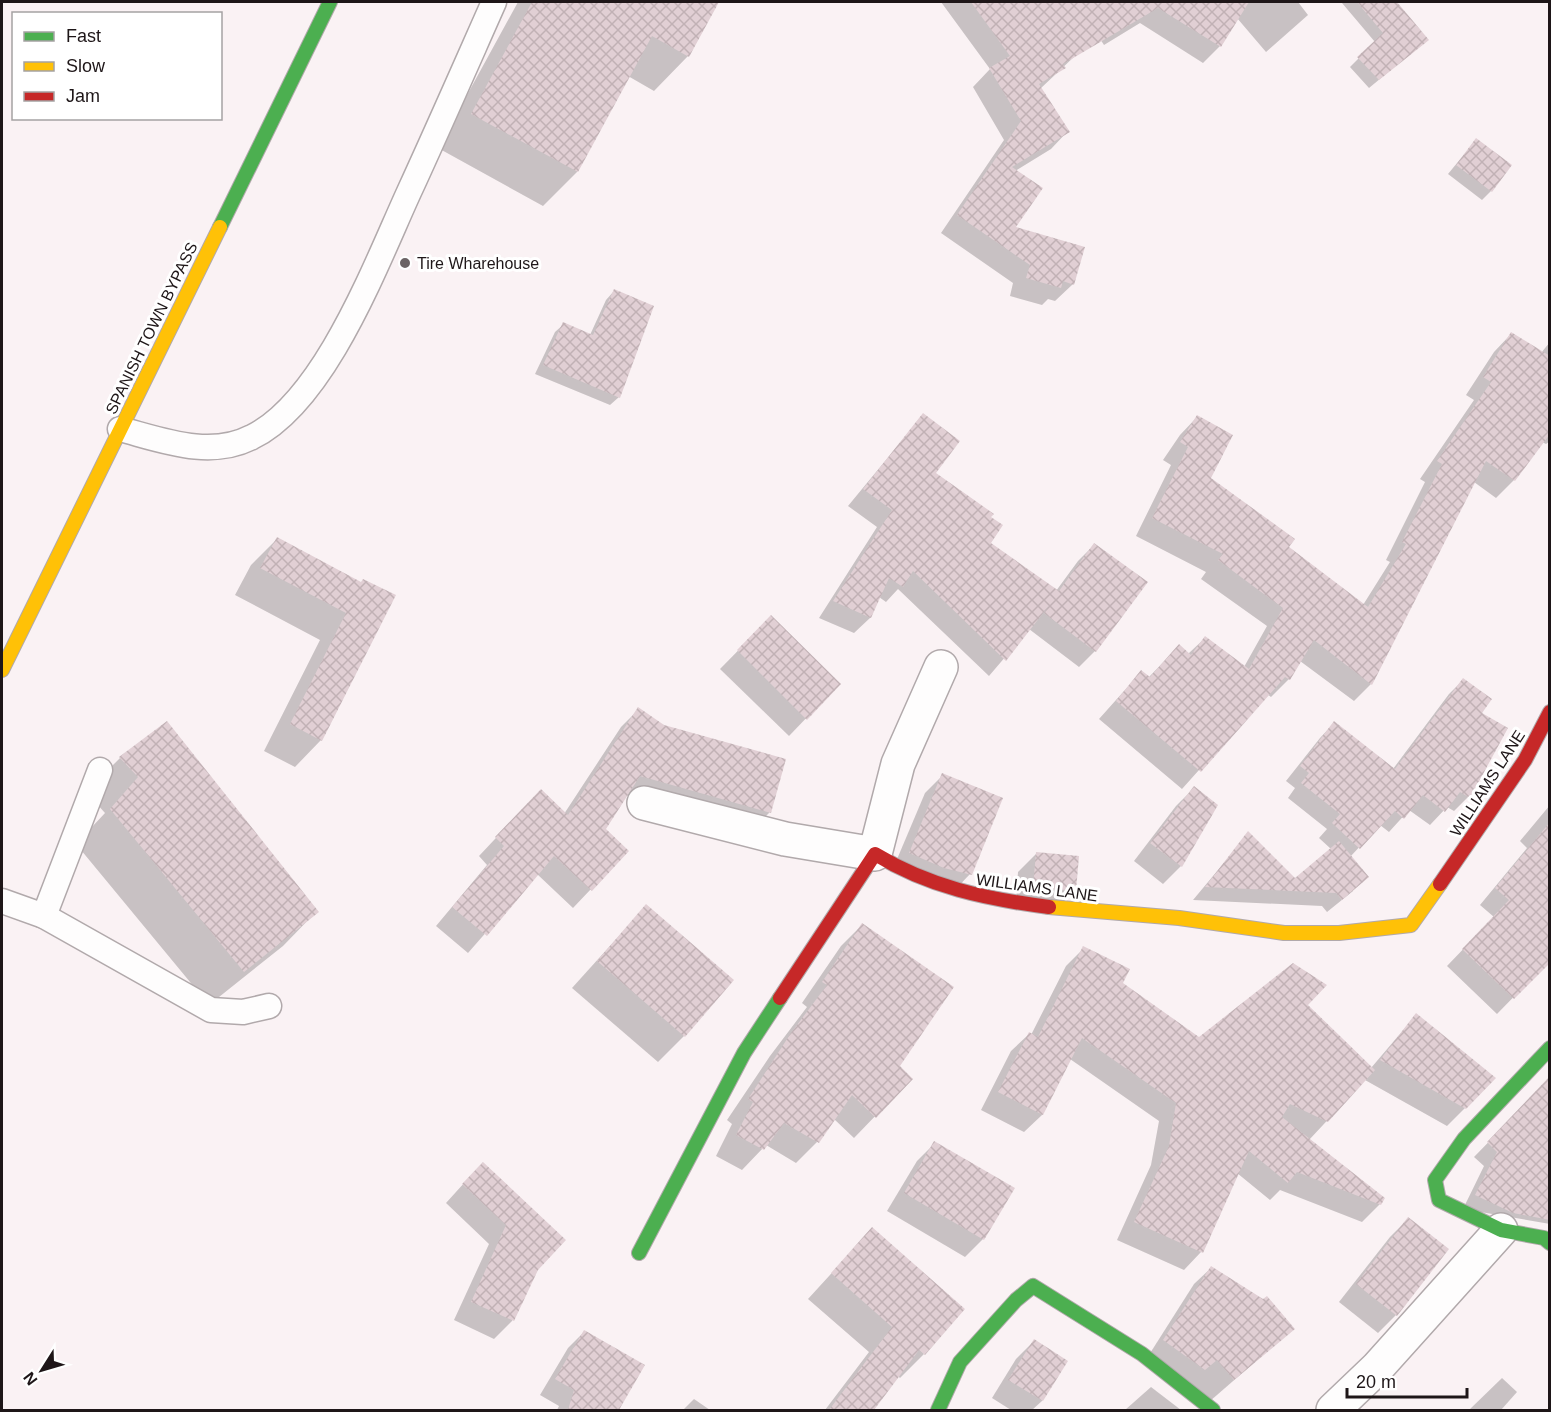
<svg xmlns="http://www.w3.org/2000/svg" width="1551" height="1412" font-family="Arial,sans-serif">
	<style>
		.shadow { fill: #0003 }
		.building { fill: url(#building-cross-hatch) }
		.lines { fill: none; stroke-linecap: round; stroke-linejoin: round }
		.lane-casing { stroke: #b1a9ab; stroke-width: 27 }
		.street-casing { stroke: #b1a9ab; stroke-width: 36 }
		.fast-casing { stroke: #b1a9ab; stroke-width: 16 }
		.slow-casing { stroke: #b1a9ab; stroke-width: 16 }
		.jam-casing { stroke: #b1a9ab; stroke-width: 16 }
		.lane { stroke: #fefdfd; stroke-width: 24 }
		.street { stroke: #fefdfd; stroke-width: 33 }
		.fast { stroke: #4caf50; stroke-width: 14 }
		.slow { stroke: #ffc107; stroke-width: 14 }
		.jam { stroke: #c62828; stroke-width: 14 }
		.poi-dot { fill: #6b6365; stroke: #fff; stroke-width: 2 }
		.labels { text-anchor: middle; stroke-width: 6; stroke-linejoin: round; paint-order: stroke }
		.poi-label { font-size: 16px; fill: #1e1618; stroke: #fff; text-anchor: start }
		.street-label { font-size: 16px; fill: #1e1618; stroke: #fff }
	</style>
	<defs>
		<pattern id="building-cross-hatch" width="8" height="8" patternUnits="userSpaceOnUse" patternTransform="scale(1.5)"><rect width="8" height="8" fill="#e1cfd4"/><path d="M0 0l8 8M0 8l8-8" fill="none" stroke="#c1b1b5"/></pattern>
	</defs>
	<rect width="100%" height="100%" fill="#faf2f4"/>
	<g class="shadow">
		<path d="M 518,2 L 718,2 L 688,56 L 654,91 L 628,76 L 577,172 L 543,206 L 438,148 Z"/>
		<path d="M 941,2 L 1037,2 L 1076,55 L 1040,89 L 1068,131 L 1051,149 L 1015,171 L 1014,228 L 1073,284 L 1055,301 L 1048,299 L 1042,305 L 1010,296 L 1013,283 L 941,233 L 1004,140 L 973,87 L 990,69 Z"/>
		<path d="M 1076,2 L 1298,2 L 1308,15 L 1266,52 L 1237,18 L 1220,46 L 1203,63 L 1140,23 L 1104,45 Z"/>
		<path d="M 1396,2 L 1427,40 L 1369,88 L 1350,67 L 1375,42 L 1342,3 Z"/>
		<path d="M 1476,140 L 1491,191 L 1482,200 L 1448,174 Z"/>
		<path d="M 614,291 L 619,397 L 610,405 L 535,374 L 555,332 L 564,324 L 590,335 L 606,300 Z"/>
		<path d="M 1511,334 L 1541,353 L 1550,342 L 1550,441 L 1546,444 L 1542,442 L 1514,480 L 1496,498 L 1474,482 L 1371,684 L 1354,701 L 1300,661 L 1289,679 L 1271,697 L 1267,694 L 1182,789 L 1099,719 L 1141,672 L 1148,678 L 1179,646 L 1188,654 L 1205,638 L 1244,667 L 1267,626 L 1201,579 L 1206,572 L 1136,536 L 1171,465 L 1163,460 L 1180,435 L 1197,417 L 1209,478 L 1287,547 L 1363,605 L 1390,562 L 1386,560 L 1425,482 L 1420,479 L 1474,400 L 1466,395 L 1494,352 Z"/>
		<path d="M 923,415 L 934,473 L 989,517 L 989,543 L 1056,591 L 1078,561 L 1094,545 L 1095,651 L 1079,667 L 1029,629 L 989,676 L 898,589 L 886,602 L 879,597 L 870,618 L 854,633 L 819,618 L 877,527 L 848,506 Z"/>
		<path d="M 277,539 L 361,583 L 321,740 L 295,767 L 264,751 L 320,640 L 235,595 L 251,565 Z"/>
		<path d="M 771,617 L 839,684 L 789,736 L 720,669 Z"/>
		<path d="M 1463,680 L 1480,713 L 1468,797 L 1454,811 L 1447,807 L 1430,825 L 1409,810 L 1389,832 L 1380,825 L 1350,857 L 1353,891 L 1327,912 L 1322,906 L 1193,900 L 1248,834 L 1295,880 L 1331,849 L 1319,838 L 1327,829 L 1288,798 L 1295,788 L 1286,781 L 1320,738 L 1334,723 L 1393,769 L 1449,694 Z"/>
		<path d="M 639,709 L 664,726 L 770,812 L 752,830 L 626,795 L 604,829 L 627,851 L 573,908 L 537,874 L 468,953 L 436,926 L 487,865 L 479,856 L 523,809 L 564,814 L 621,727 Z"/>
		<path d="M 167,723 L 317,911 L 283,946 L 209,1005 L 76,844 L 105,813 L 86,792 L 120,758 Z"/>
		<path d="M 943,775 L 970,874 L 952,893 L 892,871 L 925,793 Z"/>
		<path d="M 1194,788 L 1181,866 L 1163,884 L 1134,861 L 1176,806 Z"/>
		<path d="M 1550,805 L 1550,931 L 1535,975 L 1497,1014 L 1447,966 L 1494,917 L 1480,905 L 1527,848 L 1520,841 Z"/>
		<path d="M 1036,854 L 1075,891 L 1057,909 L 1016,904 L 1018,872 Z"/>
		<path d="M 646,906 L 684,1036 L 658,1062 L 572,988 Z"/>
		<path d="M 862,925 L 898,1066 L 911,1079 L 854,1138 L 834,1119 L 817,1142 L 796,1163 L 766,1145 L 742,1170 L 716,1156 L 732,1124 L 727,1120 L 770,1056 L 807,1007 L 802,1003 L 841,946 Z"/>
		<path d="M 1084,948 L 1121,984 L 1199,1039 L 1306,1005 L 1371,1068 L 1416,1015 L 1465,1108 L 1447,1126 L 1365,1080 L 1309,1140 L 1383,1199 L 1380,1204 L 1362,1222 L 1280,1190 L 1270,1200 L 1237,1173 L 1201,1252 L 1184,1270 L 1117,1240 L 1151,1165 L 1159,1121 L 1070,1059 L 1042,1115 L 1024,1132 L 981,1110 L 1011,1051 L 1029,1034 L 1031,1035 L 1066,966 Z"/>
		<path d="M 1550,1079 L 1550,1224 L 1463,1209 L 1484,1166 L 1474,1157 Z"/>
		<path d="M 935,1143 L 983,1239 L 965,1257 L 887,1211 L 917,1161 Z"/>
		<path d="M 465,1182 L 564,1240 L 536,1269 L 512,1321 L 494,1339 L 454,1320 L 489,1244 L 446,1203 Z"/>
		<path d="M 1408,1219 L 1447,1249 L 1396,1315 L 1378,1333 L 1339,1302 L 1390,1237 Z"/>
		<path d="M 872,1229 L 924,1354 L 900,1378 L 898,1376 L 872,1410 L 825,1410 L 869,1352 L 808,1299 Z"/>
		<path d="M 1211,1268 L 1293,1329 L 1202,1408 L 1147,1358 L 1194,1284 Z"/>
		<path d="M 584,1332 L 643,1366 L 617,1410 L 557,1410 L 559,1406 L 540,1395 L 568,1348 Z"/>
		<path d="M 1034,1341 L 1066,1362 L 1042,1401 L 1032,1410 L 1011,1410 L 992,1398 L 1016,1359 Z"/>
		<path d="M 1502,1378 L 1517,1392 L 1501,1410 L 1469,1410 Z"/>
		<path d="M 1151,1387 L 1181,1410 L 1125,1410 Z"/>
		<path d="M 694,1399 L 710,1410 L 683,1410 Z"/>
	</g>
	<g class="building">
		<path d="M 532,2 L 719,2 L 689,57 L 652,36 L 578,172 L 471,114 Z"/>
		<path d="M 971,2 L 1249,2 L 1221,47 L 1158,8 L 1063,64 L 1066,68 L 1039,84 L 1070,132 L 1012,167 L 1043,188 L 1016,227 L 1085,247 L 1074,285 L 1063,281 L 1061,288 L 1026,278 L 1030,265 L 957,215 L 1021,121 L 989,68 L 1010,56 Z"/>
		<path d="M 1357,2 L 1397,2 L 1429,40 L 1379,80 L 1357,57 L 1383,33 Z"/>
		<path d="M 1476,138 L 1512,165 L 1492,192 L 1456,165 Z"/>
		<path d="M 614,289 L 654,306 L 620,398 L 543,365 L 563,322 L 593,335 Z"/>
		<path d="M 1511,332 L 1550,356 L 1550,434 L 1515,481 L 1486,461 L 1372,685 L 1314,640 L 1290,680 L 1285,677 L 1201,772 L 1116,701 L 1141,670 L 1150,677 L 1179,644 L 1191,655 L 1205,636 L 1249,669 L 1283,608 L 1218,560 L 1223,554 L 1152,518 L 1188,447 L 1180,442 L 1197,415 L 1233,435 L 1211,478 L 1295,539 L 1289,547 L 1368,607 L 1406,544 L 1402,542 L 1442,464 L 1437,461 L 1491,382 L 1483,377 Z"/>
		<path d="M 923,413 L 960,441 L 936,473 L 994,514 L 991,517 L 1003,525 L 991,543 L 1059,591 L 1094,543 L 1148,582 L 1096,652 L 1044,613 L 1050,604 L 1006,661 L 913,571 L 903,587 L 889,578 L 871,618 L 833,601 L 892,510 L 863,489 Z"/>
		<path d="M 277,537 L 361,582 L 363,579 L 396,595 L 322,741 L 290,724 L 346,613 L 260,568 Z"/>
		<path d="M 771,615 L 841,684 L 807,720 L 737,650 Z"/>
		<path d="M 1463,678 L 1492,699 L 1482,713 L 1508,728 L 1470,798 L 1460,792 L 1445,812 L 1423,795 L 1404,819 L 1395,811 L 1360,849 L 1332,823 L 1340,814 L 1301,783 L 1309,773 L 1300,766 L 1334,721 L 1395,769 Z"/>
		<path d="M 638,707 L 664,725 L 786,759 L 771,813 L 640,776 L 606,829 L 629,851 L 592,891 L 554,856 L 487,936 L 452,907 L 504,846 L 495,837 L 541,789 L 568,815 Z"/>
		<path d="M 167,721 L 319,912 L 244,972 L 110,809 L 138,777 L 119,757 Z"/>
		<path d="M 942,773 L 1003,798 L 972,875 L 944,868 L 909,853 Z"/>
		<path d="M 1194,786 L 1218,805 L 1182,867 L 1150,843 Z"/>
		<path d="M 1550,822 L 1550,963 L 1514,999 L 1462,949 L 1509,900 L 1495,888 Z"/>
		<path d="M 1248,831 L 1295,878 L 1339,841 L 1369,877 L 1342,900 L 1336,893 L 1205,887 Z"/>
		<path d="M 1036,852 L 1079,856 L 1076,891 L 1033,887 Z"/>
		<path d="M 646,904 L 734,980 L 685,1037 L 597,961 Z"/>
		<path d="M 862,923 L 954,987 L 900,1066 L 913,1079 L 876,1118 L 852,1095 L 819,1143 L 784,1123 L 764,1150 L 736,1135 L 753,1102 L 748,1099 L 791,1033 L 827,985 L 822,982 Z"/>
		<path d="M 1083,946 L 1130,969 L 1123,983 L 1199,1037 L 1293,963 L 1327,985 L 1308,1005 L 1375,1070 L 1328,1122 L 1290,1104 L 1282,1117 L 1385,1198 L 1381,1205 L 1297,1172 L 1288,1183 L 1249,1151 L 1203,1253 L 1134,1222 L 1169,1146 L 1176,1103 L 1082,1038 L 1043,1115 L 998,1092 L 1029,1032 L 1038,1037 Z"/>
		<path d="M 1416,1013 L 1496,1078 L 1466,1109 L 1380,1060 Z"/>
		<path d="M 1550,1076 L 1550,1220 L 1513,1213 L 1475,1195 L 1497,1152 L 1487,1142 Z"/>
		<path d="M 934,1141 L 1015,1188 L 984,1240 L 904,1193 Z"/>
		<path d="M 483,1162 L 566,1240 L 538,1270 L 514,1321 L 471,1302 L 506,1225 L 462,1184 Z"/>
		<path d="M 1408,1217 L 1449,1249 L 1397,1316 L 1356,1284 Z"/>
		<path d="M 872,1227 L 965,1309 L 925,1355 L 919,1350 L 874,1410 L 829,1410 L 892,1327 L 831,1273 Z"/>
		<path d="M 1211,1266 L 1263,1299 L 1267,1296 L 1295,1329 L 1234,1380 L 1217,1360 L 1205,1370 L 1163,1340 Z"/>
		<path d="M 584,1330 L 645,1365 L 619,1410 L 568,1410 L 574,1390 L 555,1379 Z"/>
		<path d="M 1034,1339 L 1068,1361 L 1043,1401 L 1008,1380 Z"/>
	</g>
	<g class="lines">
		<g class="lane-casing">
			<g id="lane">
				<path d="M 120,429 C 162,440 210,459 252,437 C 325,401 376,264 409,192 C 438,129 466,65 494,2"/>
				<path d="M 2,901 L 44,916 L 211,1010 L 243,1012 L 269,1006"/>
				<path d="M 44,916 L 100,770"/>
			</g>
		</g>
		<g class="street-casing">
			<g id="street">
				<path d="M 644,803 L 785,839 L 875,854 L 898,764 L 941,667"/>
				<path d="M 1333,1410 L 1377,1368 L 1501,1230"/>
			</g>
		</g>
		<g class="fast-casing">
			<g id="fast">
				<path d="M 220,227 L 330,2"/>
				<path d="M 1550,1048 L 1464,1139 L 1435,1180 L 1439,1200 L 1501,1230 L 1544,1238 L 1550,1243"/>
				<path d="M 639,1253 L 744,1053 L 780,998"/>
				<path d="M 938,1410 L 960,1362 L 1016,1300 L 1033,1286 L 1142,1354 L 1213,1410"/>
			</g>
		</g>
		<g class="slow-casing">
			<g id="slow">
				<path d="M 2,670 L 220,227"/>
				<path d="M 1049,907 L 1179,918 L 1284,933 L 1339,933 L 1411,925 L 1440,884"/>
			</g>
		</g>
		<g class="jam-casing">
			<g id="jam">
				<path d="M 1440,884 L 1525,760 L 1550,712"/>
				<path d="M 780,998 L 875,854 C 929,887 986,899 1049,907"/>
			</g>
		</g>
		<use href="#lane" class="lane"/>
		<use href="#street" class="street"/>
		<use href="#fast" class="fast"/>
		<use href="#slow" class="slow"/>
		<use href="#jam" class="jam"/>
	</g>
	<circle class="poi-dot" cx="405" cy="263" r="6"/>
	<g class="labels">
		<g class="poi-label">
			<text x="417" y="269">Tire Wharehouse</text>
		</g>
		<g class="street-label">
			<text transform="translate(151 328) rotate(-64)" y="6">SPANISH TOWN BYPASS</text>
			<text transform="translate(1487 783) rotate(-57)" y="6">WILLIAMS LANE</text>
			<text transform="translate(1037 887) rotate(8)" y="6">WILLIAMS LANE</text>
		</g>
	</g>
	<rect width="1551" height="1412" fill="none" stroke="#1e1618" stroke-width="6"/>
	<rect x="12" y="12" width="210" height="108" fill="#ffffff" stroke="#a5a2a3" stroke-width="1.5"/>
	<rect x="24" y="32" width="30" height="9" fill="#4caf50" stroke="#a5a2a3" stroke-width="1.5"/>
	<text x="66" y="42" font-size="18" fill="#1e1618">Fast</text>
	<rect x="24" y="62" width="30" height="9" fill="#ffc107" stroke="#a5a2a3" stroke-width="1.5"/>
	<text x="66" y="72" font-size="18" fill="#1e1618">Slow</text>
	<rect x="24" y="92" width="30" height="9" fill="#c62828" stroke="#a5a2a3" stroke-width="1.5"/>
	<text x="66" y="102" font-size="18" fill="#1e1618">Jam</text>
	<g transform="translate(42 1370) rotate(233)" stroke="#ffffff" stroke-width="4.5" paint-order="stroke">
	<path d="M0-4.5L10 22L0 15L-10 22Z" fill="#1e1618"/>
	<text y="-9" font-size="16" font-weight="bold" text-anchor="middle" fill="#1e1618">N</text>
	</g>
	<path d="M1347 1388v9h120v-9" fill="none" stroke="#1e1618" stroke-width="3"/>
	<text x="1356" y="1388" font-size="18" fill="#1e1618" stroke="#ffffff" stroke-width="4.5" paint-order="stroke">20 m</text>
</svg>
